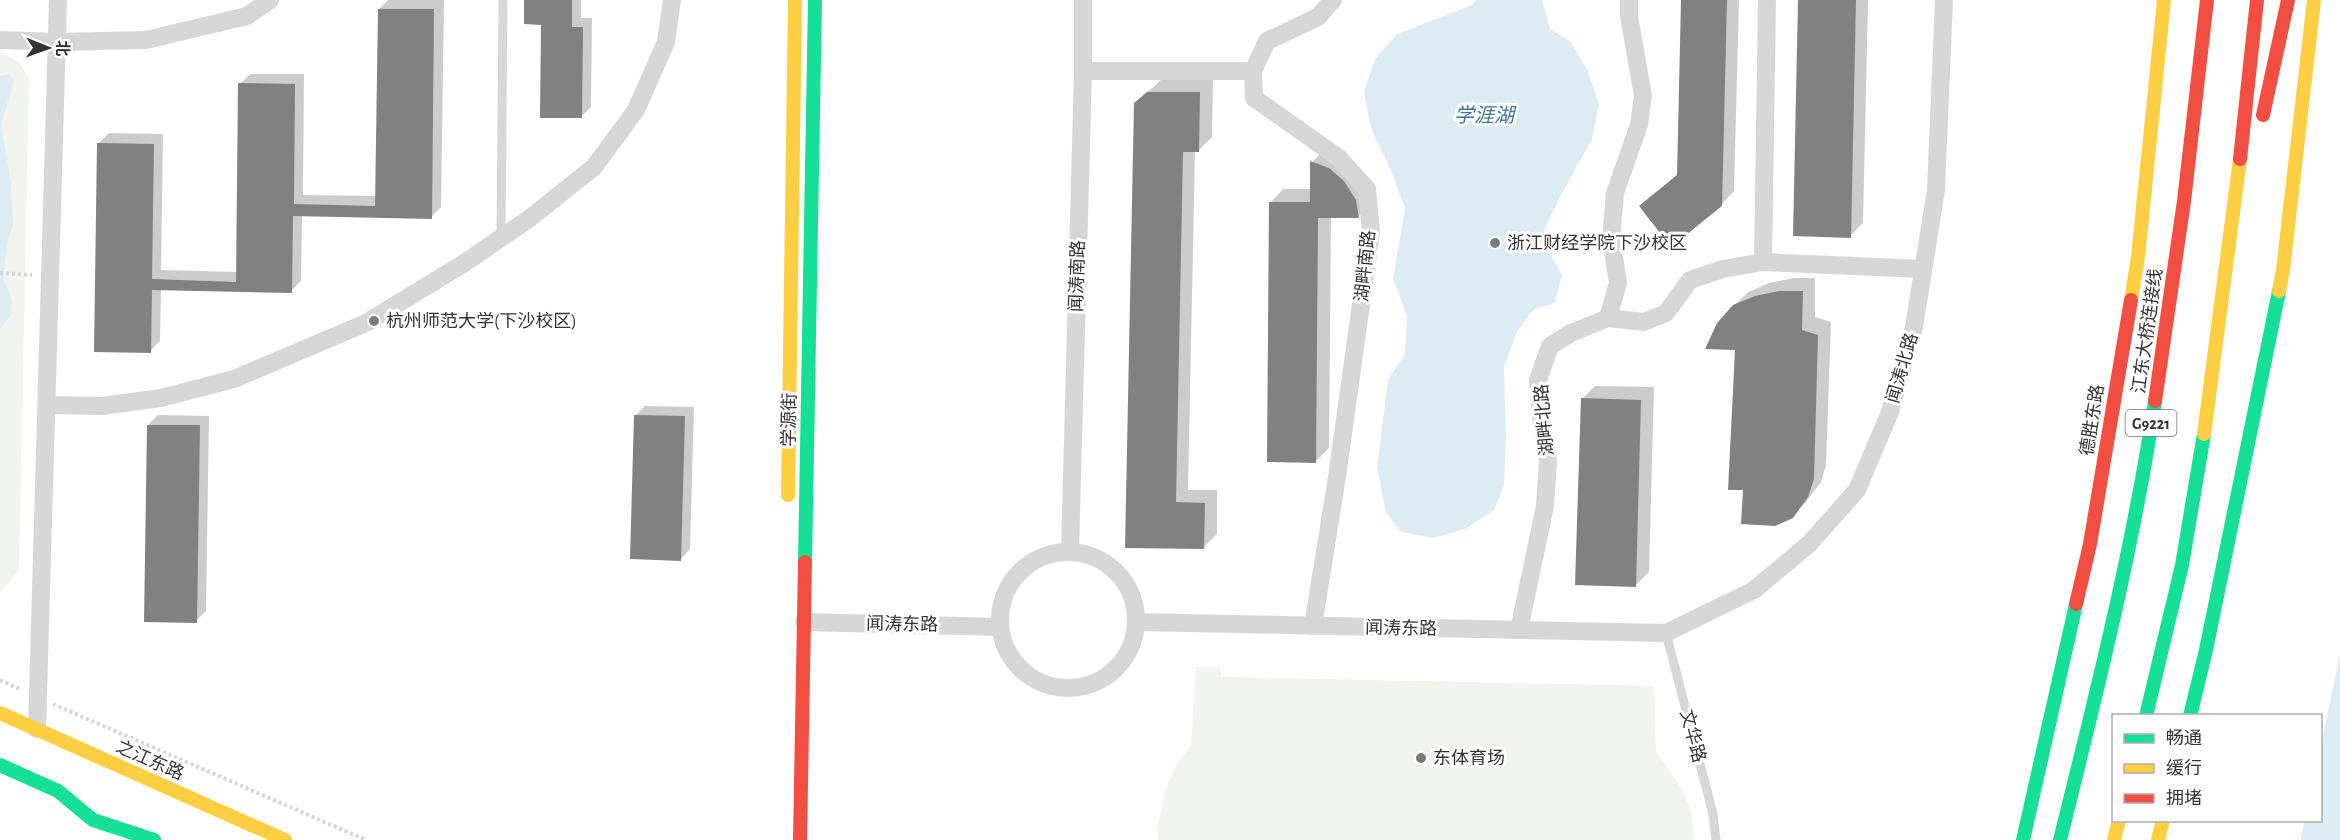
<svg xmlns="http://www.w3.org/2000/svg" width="2340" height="840" font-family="'Alegreya Sans','Noto Sans SC',sans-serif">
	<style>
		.green { fill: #f1f5ed }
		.water { fill: #ddebf3 }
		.shadow { fill: #0003 }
		.building { fill: #818181 }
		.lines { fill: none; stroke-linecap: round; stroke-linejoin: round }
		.path { stroke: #d6d6d6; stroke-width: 4; stroke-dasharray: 3 3; stroke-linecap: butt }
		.lane { stroke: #d7d7d7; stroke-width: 9 }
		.street { stroke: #d7d7d7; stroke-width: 18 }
		.fast { stroke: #16e098; stroke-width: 14 }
		.slow { stroke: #ffcf43; stroke-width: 14 }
		.jam { stroke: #f24e42; stroke-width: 14 }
		.poi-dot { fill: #7a7a7a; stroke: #fff; stroke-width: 2 }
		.labels { text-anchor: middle; stroke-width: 6; stroke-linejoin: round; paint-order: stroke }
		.shield { fill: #fff; stroke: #707070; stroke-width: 1.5 }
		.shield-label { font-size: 16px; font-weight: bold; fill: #333 }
		.poi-label { font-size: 18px; fill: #333; stroke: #fff; text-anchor: start }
		.street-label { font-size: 18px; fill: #333; stroke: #fff }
		.water-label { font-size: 20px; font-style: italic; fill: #3f7597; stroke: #fff }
	</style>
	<rect width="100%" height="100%" fill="#fff"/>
	<g class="green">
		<path d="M 0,52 L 19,62 L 29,78 L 19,570 L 0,593 Z"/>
		<path d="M 1196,667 L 1220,667 L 1221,677 L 1654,686 L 1656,751 L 1684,792 L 1692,815 L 1693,840 L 1158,840 L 1157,829 L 1164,793 L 1176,765 L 1191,745 Z"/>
	</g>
	<g class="water">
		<path d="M 1476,0 L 1542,0 L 1550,29 L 1571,42 L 1588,71 L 1599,105 L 1592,139 L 1559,199 L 1541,237 L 1562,275 L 1555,303 L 1533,310 L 1517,332 L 1504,367 L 1506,436 L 1504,486 L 1494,510 L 1465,529 L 1433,538 L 1401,532 L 1386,512 L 1377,468 L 1388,380 L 1405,354 L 1407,316 L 1393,279 L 1405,208 L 1389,166 L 1371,128 L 1364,92 L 1375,59 L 1397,34 L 1472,5 Z"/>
		<path d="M 9,74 L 14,81 L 1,124 L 11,183 L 13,225 L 8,240 L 3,278 L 12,300 L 11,315 L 0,329 L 0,76 Z"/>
		<path d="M 2340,655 L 2340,840 L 2301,840 L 2304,821 L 2320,820 L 2321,745 Z"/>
	</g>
	<g class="shadow">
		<path d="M 388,0 L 444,0 L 441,207 L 431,217 L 302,215 L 301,281 L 291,291 L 161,289 L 160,341 L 150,351 L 99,143 L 109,133 L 163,134 L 161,270 L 237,272 L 240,84 L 250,74 L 304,74 L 303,195 L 377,196 L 379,9 Z"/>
		<path d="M 526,0 L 581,0 L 581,18 L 592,18 L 591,107 L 581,117 L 543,23 Z"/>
		<path d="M 1683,0 L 1739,0 L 1734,191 L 1721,205 L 1641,206 L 1679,173 Z"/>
		<path d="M 1800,0 L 1868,0 L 1863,223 L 1850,236 Z"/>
		<path d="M 1162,79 L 1213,80 L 1212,137 L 1198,151 L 1195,151 L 1188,490 L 1217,490 L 1217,534 L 1203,548 L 1127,546 L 1135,104 Z"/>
		<path d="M 1325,149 L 1371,204 L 1358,217 L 1331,216 L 1329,448 L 1316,461 L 1270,203 L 1283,189 L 1312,189 L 1312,162 Z"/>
		<path d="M 1793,278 L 1815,278 L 1815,317 L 1831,322 L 1826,465 L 1821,482 L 1806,502 L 1792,516 L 1744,489 L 1734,306 L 1748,292 L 1769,283 Z"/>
		<path d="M 1595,386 L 1654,387 L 1649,572 L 1636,585 L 1582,399 Z"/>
		<path d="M 645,406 L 694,407 L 690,549 L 681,559 L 635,416 Z"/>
		<path d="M 158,415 L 209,416 L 206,611 L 196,621 L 148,425 Z"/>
	</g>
	<g class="building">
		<path d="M 524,0 L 572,0 L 572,27 L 583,27 L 582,118 L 540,118 L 541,25 L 524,24 Z"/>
		<path d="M 1681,0 L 1727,0 L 1722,206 L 1671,247 L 1639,206 L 1677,175 Z"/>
		<path d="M 1798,0 L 1856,0 L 1851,238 L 1793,236 Z"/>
		<path d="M 378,9 L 434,9 L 432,219 L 293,216 L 292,293 L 152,290 L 151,353 L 94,352 L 97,143 L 154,144 L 152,279 L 236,282 L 238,83 L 295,84 L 294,204 L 375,206 Z"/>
		<path d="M 1147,92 L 1200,92 L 1199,152 L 1183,152 L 1176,502 L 1205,503 L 1204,549 L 1125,548 L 1134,103 Z"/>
		<path d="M 1310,161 L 1329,168 L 1344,181 L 1356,200 L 1359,218 L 1318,218 L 1316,463 L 1267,462 L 1269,202 L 1310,202 Z"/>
		<path d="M 1779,291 L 1803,291 L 1802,330 L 1818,335 L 1814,479 L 1808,497 L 1793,518 L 1775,526 L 1741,524 L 1743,490 L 1728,490 L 1735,350 L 1705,349 L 1717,323 L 1733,305 L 1755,296 Z"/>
		<path d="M 1581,398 L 1641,400 L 1636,587 L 1575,585 Z"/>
		<path d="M 634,415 L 685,416 L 681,561 L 630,559 Z"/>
		<path d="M 147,425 L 200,425 L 197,623 L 144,622 Z"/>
	</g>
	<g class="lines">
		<g class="path">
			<path d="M 0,273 L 32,275"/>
			<path d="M 0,680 L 22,690"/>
			<path d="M 53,704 L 366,840"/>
		</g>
		<g class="lane">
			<path d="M 501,238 L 503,0"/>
			<path d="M 1666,633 L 1713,814 L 1716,840"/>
		</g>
		<g class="street">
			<path d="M 0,40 L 58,42 L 146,40 L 247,16 L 270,0"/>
			<path d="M 1083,71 L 1253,71"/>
			<path d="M 1763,262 L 1767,0"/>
			<path d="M 1608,318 L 1644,322 L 1666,313 L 1690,280 L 1723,269 L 1763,262 L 1923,269"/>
			<path d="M 48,405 L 102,406 L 161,398 L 234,379 L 366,323 L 466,262 L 530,218 L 594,167 L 636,110 L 666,42 L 672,0"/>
			<path d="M 1070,551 L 1083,71 L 1083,0"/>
			<circle cx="1068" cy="620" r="68"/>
			<path d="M 804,622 L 1000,627"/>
			<path d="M 1137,622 L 1666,633 L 1754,590 L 1809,544 L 1857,490 L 1890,412 L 1914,327 L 1936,190 L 1944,0"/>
			<path d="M 1313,626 L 1337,477 L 1371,232 L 1367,189 L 1339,158 L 1254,98 L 1253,71 L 1267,41 L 1318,17 L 1333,0"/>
			<path d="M 1519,630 L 1545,506 L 1548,461 L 1541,419 L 1538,380 L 1550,346 L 1571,333 L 1608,318 L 1618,283 L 1611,238 L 1615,193 L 1639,125 L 1643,96 L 1629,16 L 1629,0"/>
			<path d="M 37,729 L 58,0"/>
		</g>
		<g class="fast">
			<path d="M 805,562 L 815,0"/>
			<path d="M 2146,716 L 2182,565 L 2204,434"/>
			<path d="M 2190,716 L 2206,650 L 2279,291"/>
			<path d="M 0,765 L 58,791 L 93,820 L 154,840"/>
			<path d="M 2023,840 L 2076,604"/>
			<path d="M 2060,840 C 2096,695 2133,549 2155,401"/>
		</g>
		<g class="slow">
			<path d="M 2279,291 L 2283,270 L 2314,0"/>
			<path d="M 2131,300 L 2138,257 L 2164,0"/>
			<path d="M 2204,434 L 2240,159"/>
			<path d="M 788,495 L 795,0"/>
			<path d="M 0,713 L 285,840"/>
			<path d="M 2114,840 L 2119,820"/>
			<path d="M 2158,840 L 2163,820"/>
		</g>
		<g class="jam">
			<path d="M 2263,115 L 2288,0"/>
			<path d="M 2240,159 L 2257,0"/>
			<path d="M 2155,401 L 2184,201 L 2207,0"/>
			<path d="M 2076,604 L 2090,544 L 2131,300"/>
			<path d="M 800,840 L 805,562"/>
		</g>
	</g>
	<g class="poi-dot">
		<circle cx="1495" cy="243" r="6"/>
		<circle cx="374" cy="321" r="6"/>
		<circle cx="1421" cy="758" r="6"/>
	</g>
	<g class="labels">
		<rect class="shield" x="2125.5" y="410" width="51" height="26" rx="4.5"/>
		<g class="shield-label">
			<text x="2151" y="429">G9221</text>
		</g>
		<g class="poi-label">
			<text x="1507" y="249">浙江财经学院下沙校区</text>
			<text x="386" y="327">杭州师范大学(下沙校区)</text>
			<text x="1433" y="764">东体育场</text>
		</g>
		<g class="street-label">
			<text transform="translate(1365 266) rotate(-84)" y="6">湖畔南路</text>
			<text transform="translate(1077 276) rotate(-88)" y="6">闻涛南路</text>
			<text transform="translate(2147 331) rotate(-82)" y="6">江东大桥连接线</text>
			<text transform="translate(1902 368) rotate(-74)" y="6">闻涛北路</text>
			<text transform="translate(789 420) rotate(-89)" y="6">学源街</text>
			<text transform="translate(1544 420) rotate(-95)" y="6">湖畔北路</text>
			<text transform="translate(2092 420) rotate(-81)" y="6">德胜东路</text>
			<text transform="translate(902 624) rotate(1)" y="6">闻涛东路</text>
			<text transform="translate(1401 628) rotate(1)" y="6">闻涛东路</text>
			<text transform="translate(1693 736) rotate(75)" y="6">文华路</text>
			<text transform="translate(150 760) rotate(24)" y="6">之江东路</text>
		</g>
		<g class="water-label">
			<text x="1484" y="122">学涯湖</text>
		</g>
	</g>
	<rect x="2112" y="714" width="210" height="108" fill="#ffffff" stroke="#adadad" stroke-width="1.5"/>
	<rect x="2124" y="734" width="30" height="9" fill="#16e098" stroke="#adadad" stroke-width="1.5"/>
	<text x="2166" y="744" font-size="18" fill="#333333">畅通</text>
	<rect x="2124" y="764" width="30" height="9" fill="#ffcf43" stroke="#adadad" stroke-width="1.5"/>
	<text x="2166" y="774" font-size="18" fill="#333333">缓行</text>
	<rect x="2124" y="794" width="30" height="9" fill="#f24e42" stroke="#adadad" stroke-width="1.5"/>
	<text x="2166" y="804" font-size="18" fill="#333333">拥堵</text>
	<g transform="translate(48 48) rotate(91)" stroke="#ffffff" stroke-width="4.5" paint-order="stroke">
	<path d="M0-4.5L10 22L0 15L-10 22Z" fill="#333333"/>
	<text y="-9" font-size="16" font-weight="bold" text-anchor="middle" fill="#333333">北</text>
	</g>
</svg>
